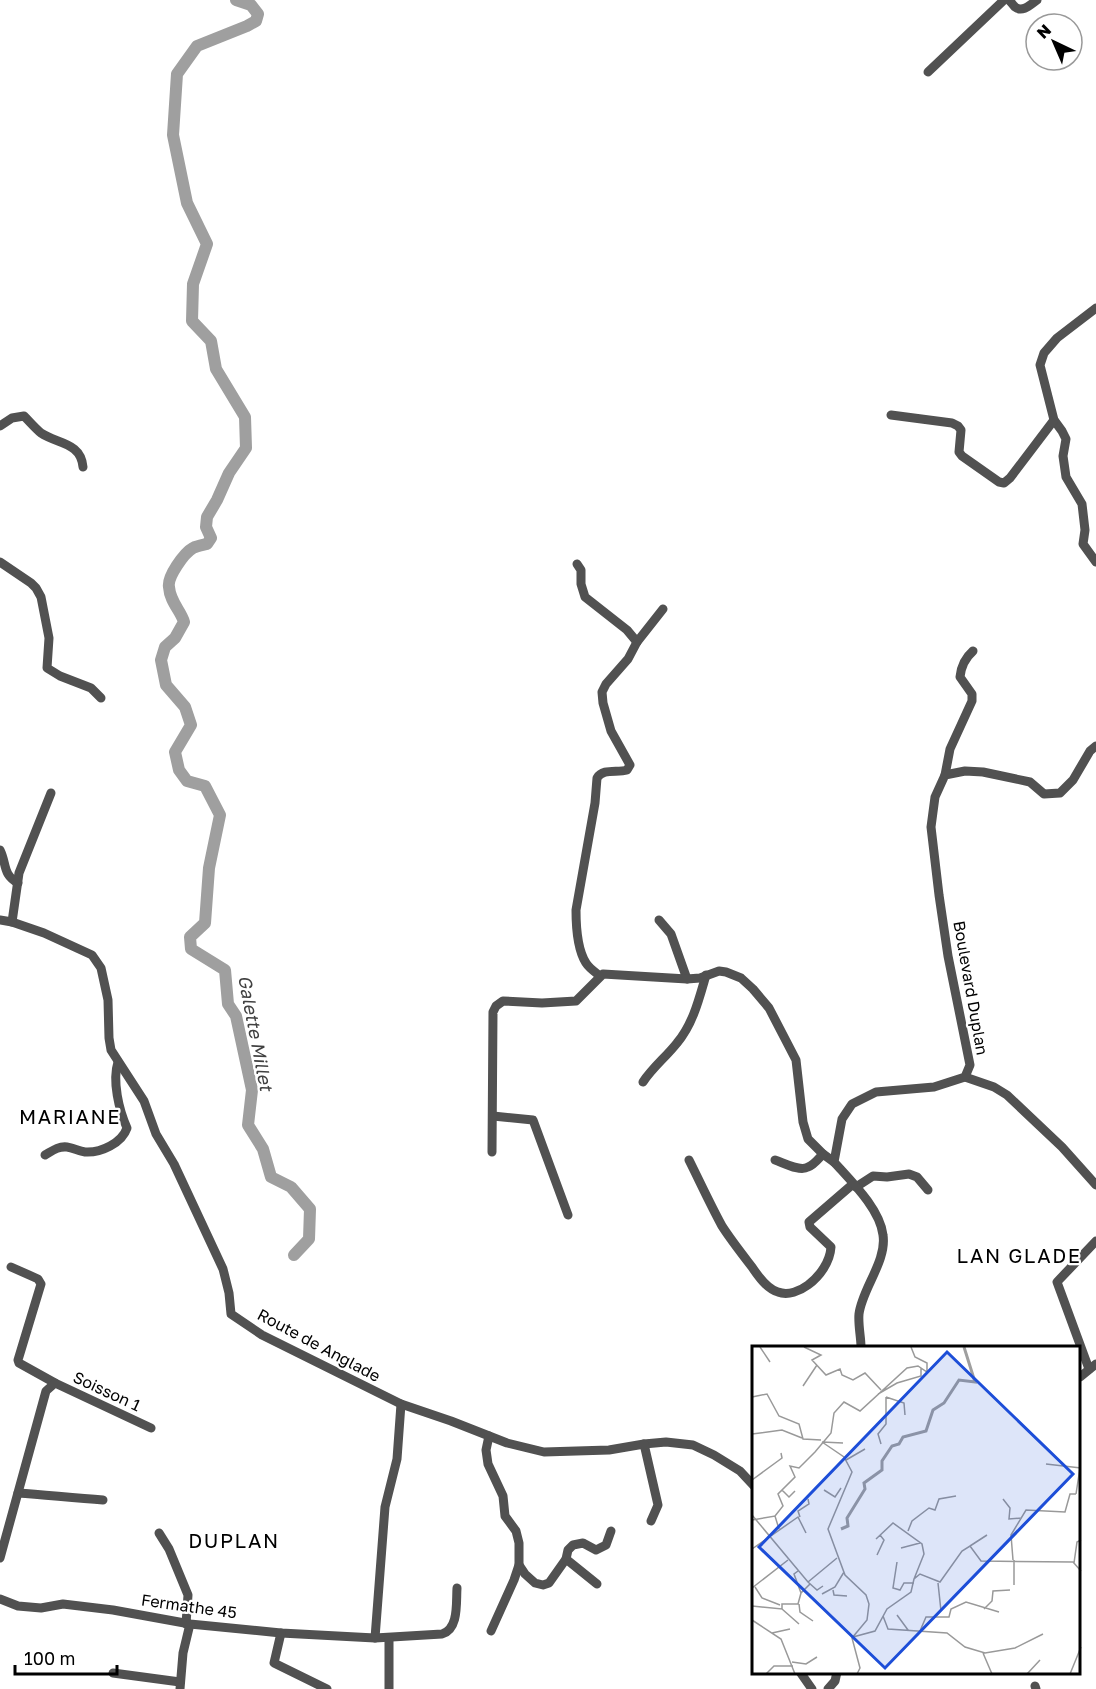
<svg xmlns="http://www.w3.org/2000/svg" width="1096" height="1689" font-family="'Golos Text',sans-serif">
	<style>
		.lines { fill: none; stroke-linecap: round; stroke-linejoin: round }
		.river { stroke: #9f9f9f; stroke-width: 12 }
		.minor { stroke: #515151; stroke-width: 9 }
		.labels { text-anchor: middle; stroke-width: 4.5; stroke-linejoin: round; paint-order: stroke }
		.street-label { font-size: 16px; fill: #000; stroke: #fff }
		.water-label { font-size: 18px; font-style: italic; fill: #404040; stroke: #fff }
		.quarter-label { font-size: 20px; letter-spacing: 1.5px; fill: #000; stroke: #fff }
		.inset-river { fill: none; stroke: #9f9f9f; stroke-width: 3 }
		.inset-road { fill: none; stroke: #999; stroke-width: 1.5 }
		.view { fill: #1d4ed8; fill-opacity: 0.15; stroke: #1d4ed8; stroke-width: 3 }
		.inset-edge { fill: none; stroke: #000; stroke-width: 3 }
	</style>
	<rect width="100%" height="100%" fill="#fff"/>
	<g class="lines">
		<path class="river" d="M 236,0 L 251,5 L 258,14 L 256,21 L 247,26 L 197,46 L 177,74 L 173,135 L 187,203 L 207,244 L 193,284 L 192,321 L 211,341 L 216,369 L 245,417 L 246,448 L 229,473 L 217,500 L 207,517 L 206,527 L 211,538 L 207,544 C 203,545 197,546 193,548 C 184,553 167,577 169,587 C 170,602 181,611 184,622 L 175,638 L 165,647 L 161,660 L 166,685 L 185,707 L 191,725 L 175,752 L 179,770 L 187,781 L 205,786 L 220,815 L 209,868 L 205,923 L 190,937 L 191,949 L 225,970 L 228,1004 L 236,1016 L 252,1090 L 248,1125 L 263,1149 L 271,1177 L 291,1187 L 310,1209 L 309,1239 L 294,1255"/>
		<g class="minor">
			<path d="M 1009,0 C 1011,2 1013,5 1015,7 C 1023,13 1031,4 1037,0"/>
			<path d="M 928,72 L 1004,0"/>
			<path d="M 1096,308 L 1057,338 L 1044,353 L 1040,365 L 1054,420 L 1062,431 L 1066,439 L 1063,456 L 1066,477 L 1082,504 L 1085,530 L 1083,544 L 1096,562"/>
			<path d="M 891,415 L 952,423 L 958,426 L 961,430 L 959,452 L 962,456 L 999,482 L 1004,483 L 1010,478 L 1054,420"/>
			<path d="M 0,426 L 12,418 L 24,416 C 30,422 35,428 41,433 C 57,444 81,442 83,467"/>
			<path d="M 0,562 L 31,583 L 36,588 L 41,597 L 49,638 L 47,668 L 60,676 L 91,688 L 101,698"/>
			<path d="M 577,564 L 581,570 L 581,584 L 585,597 L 627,630 L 637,642"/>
			<path d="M 945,775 L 950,749 L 972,701 L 972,694 L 960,677 C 961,667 965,658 973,651"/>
			<path d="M 0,850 C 7,864 2,874 18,883"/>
			<path d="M 0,920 L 12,922 L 44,933 L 92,955 L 101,968 L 108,1000 L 109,1038 L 111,1050 L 144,1101 L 156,1134 L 174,1164 L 223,1269 L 229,1293 L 231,1314 L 262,1335 L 401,1404 L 451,1421 L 507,1443 L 544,1452 L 609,1450 L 644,1444 L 666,1442 L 693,1445 L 714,1455 L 740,1471 L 754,1486"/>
			<path d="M 659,920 L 671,934 L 687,979"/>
			<path d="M 12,922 L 19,873 L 51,793"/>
			<path d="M 600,976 C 595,972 589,968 586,963 C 577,949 576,927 576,910 L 595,803 L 597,778 C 603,768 617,773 627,770 L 630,765 L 611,731 L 603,703 L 602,692 L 606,684 L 628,659 L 637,642 L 663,609"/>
			<path d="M 965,1077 L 994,1087 L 1007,1095 L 1062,1147 L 1096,1185"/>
			<path d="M 643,1082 C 653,1067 666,1057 677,1043 C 693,1024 699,999 706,975"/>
			<path d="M 493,1116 L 533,1120 L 568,1215"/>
			<path d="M 492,1152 L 493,1012 L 496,1006 L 503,1001 L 542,1003 L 576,1001 L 603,974 L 687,979 L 700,978 L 719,971 L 726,972 L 741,978 L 753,989 L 769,1008 L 796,1060 L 803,1122 L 808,1139 L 823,1154 L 834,1162"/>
			<path d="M 45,1155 C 52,1151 58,1146 67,1147 C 73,1148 79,1151 85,1152 C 101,1153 122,1143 127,1128 C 119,1110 112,1081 118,1062"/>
			<path d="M 689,1160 C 700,1182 710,1204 722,1226 C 731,1240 742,1254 752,1267 C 758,1276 767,1289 778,1292 C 788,1296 800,1291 808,1285 C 820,1276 830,1262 831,1247 L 810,1227 L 809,1222 L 853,1184"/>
			<path d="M 775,1160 C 784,1163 800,1172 808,1167 C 814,1165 819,1158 823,1154"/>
			<path d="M 856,1187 L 873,1176 L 887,1177 L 909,1174 L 917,1177 L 928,1190"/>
			<path d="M 11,1267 L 38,1279 L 41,1284 L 18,1360 L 19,1363 L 55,1383"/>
			<path d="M 861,1347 C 861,1337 858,1325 859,1314 C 862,1289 887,1261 883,1235 C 880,1209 851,1181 834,1162 L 842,1119 L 852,1104 L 876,1092 L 934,1087 L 965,1077 L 970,1065 L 948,956 L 939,895 L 931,827 L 935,797 L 945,775 L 965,771 L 983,772 L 1030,782 L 1044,794 L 1060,793 L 1073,780 L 1090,751 L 1096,746"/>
			<path d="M 1089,1369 L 1057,1282 L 1096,1241"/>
			<path d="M 1080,1377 L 1096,1364"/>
			<path d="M 489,1436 L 486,1450 L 488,1464 L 503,1496 L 505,1516 L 516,1531 L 519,1543 L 519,1565 L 514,1580 L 491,1631"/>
			<path d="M 644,1444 L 658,1505 L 651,1521"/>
			<path d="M 18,1493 C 46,1495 74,1498 103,1500"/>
			<path d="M 159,1533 L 169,1549 L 188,1595 L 186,1624"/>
			<path d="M 0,1558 L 46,1391 L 55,1383 L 151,1428"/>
			<path d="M 566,1559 L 597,1584"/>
			<path d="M 519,1565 L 525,1574 L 535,1583 L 543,1585 L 549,1583 L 566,1559 L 568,1550 L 573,1545 L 583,1543 L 596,1550 L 606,1545 L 611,1531"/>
			<path d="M 0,1599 L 18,1606 L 41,1608 L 63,1604 L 113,1610 L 190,1624 L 281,1633 L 375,1638 L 442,1634 C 459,1629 456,1603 457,1588"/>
			<path d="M 281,1633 L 274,1663 L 327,1689"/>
			<path d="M 375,1638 L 385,1507 L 397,1459 L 401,1404"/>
			<path d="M 800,1672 L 812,1689"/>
			<path d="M 113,1673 L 180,1682"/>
			<path d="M 1035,1686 L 1036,1689"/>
			<path d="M 180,1689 L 183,1653 L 190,1624"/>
			<path d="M 389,1689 L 389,1638"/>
			<path d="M 828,1689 L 835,1681 L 837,1672"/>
		</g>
	</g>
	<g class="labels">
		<g class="street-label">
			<text transform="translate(971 988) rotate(80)" y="6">Boulevard Duplan</text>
			<text transform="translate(319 1345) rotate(28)" y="6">Route de Anglade</text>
			<text transform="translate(107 1391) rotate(25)" y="6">Soisson 1</text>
			<text transform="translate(189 1606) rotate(8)" y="6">Fermathe 45</text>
		</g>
		<g class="water-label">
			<text transform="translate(255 1033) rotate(79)" y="6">Galette Millet</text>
		</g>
		<g class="quarter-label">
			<text x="70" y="1124">MARIANE</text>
			<text x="1019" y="1263">LAN GLADE</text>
			<text x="234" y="1548">DUPLAN</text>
		</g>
	</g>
	<g transform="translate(752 1346)">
		<rect width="328" height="328" fill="#fff"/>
		<path class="inset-river" d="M 89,183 L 96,180 L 95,172 L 113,143 L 112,137 L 130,124 L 130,115 L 140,100 L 147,98 L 151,91 L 174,85 L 181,64 L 192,57 L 207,34 L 223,36 L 212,1"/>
		<path class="inset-road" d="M 8,1 L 18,16M 52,1 L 69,9 L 60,14 L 74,29 L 88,23 L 90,29 L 101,34 L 113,27 L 129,44M 51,40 L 65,19M 126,48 L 145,37 L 169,30 L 169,22M 0,51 L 15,48 L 27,70 L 47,78 L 51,93 L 69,94M 134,51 L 152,57 L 153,69M 0,88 L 30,84 L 50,92M 70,96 L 92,111 L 100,126 L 76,183 L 93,229 L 114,249 L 117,258 L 115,274 L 100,292 L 108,322 L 105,328M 70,96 L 91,97M 129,98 L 126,88 L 134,78 L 134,51M 94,114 L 113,103M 294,118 L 329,122M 0,134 L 30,112 L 29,107M 30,144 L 37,151 L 43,145M 72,144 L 83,151 L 89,142M 324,148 L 328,122M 251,153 L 258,162 L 257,173 L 270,172M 0,169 L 56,236 L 65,244 L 71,240M 23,170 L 31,160 L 26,148 L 43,131 L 38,120 L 47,122 L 63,106 L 79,87 L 82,67 L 92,56 L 108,65 L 155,22 L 166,20 L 175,26 L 175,17 L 163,11 L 159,1M 48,171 L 46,165 L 57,158 L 56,153M 0,174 L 23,170 L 27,183M 156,185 L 160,175 L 177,162 L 183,164 L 187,153 L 204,150M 124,193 L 141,177 L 170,198 L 172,208 L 162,233M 218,200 L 235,189M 149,202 L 168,197M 0,203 L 46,171 L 54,187M 125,209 L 132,194 L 128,189M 261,214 L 259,189 L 274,164 L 313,166 L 318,148 L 324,148M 262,214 L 262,239M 145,216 L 141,242 L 148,244 L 152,237 L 162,237M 322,217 L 325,196 L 329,194M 46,225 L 42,228 L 49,247M 56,236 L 85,212M 186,237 L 189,265M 3,241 L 10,252 L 28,259M 0,242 L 36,214M 81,244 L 82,249 L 95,250M 70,248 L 83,241 L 92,226M 47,258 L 48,266 L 61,275M 0,260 L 30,263 L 30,258 L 46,258 L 49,247 L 58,238M 30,263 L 47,278M 232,263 L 240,255 L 241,245 L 258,244M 145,269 L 156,284M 131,270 L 136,283 L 195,287 L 213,301 L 233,307 L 263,302 L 291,288M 0,274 L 29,293 L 43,328M 168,285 L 174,271 L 197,271 L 199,263 L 214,256 L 247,266M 20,287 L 38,283M 101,291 L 123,285 L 135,263 L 159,246 L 162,233 L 168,228 L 188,236 L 210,205 L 218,200 L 229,215 L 321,216 L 329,225M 231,307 L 240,328M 40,316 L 54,318 L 65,311M 14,328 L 22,320 L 41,320M 275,328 L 288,314M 318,328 L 329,301"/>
		<path class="view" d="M 195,6 L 321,128 L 133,322 L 7,201 Z"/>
		<rect width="328" height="328" class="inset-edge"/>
	</g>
	<g transform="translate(1054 42) rotate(316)"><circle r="28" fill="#ffffff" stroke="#999999" stroke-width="1.5"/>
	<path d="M0-4.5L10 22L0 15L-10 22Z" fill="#000000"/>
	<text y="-9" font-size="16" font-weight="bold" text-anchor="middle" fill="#000000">N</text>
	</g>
	<path d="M15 1665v9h102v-9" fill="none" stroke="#000000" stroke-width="3"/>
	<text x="24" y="1665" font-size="18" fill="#000000" stroke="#ffffff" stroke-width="4.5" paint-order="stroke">100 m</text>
</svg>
